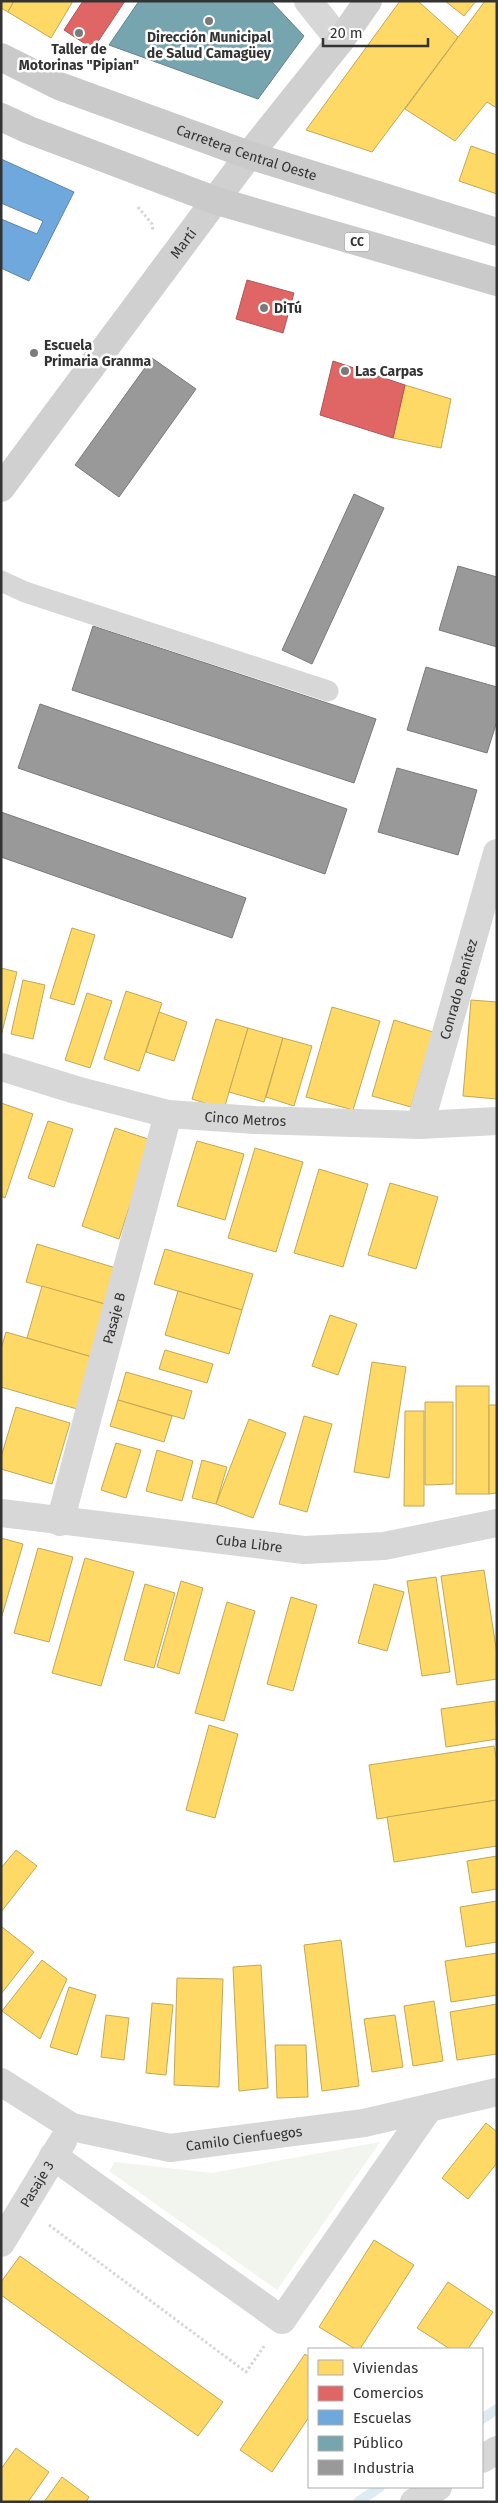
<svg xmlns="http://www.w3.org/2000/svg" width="498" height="2503" font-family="'Fira Sans',sans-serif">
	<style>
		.green { fill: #f1f5ed }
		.homes { fill: #ffd966; stroke: #c2a757 }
		.shops { fill: #e06666; stroke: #ac5757 }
		.schools { fill: #6fa8dc; stroke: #5d85a9 }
		.public { fill: #76a5af; stroke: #62838a }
		.industry { fill: #999; stroke: #7a7a7a }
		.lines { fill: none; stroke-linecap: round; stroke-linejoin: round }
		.stream { stroke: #ddebf3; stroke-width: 10 }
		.path { stroke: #d6d6d6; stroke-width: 3; stroke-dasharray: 2.5 2.5; stroke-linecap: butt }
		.lane { stroke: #d7d7d7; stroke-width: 21 }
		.street { stroke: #d7d7d7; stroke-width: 28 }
		.secondary { stroke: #d0d0d0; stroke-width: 28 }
		.primary { stroke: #cacaca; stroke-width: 28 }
		.poi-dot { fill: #7a7a7a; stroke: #fff; stroke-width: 2 }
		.labels { text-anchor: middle; stroke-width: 5; stroke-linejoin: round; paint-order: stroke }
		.shield { fill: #fff; stroke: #707070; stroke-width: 1 }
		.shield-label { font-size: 12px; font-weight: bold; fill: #333 }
		.poi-label { font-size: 14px; font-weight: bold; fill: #333; stroke: #fff; text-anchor: start }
		.street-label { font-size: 14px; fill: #333; stroke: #fff }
	</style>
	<rect width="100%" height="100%" fill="#fff"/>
	<path class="green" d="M 380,2142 L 277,2290 L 109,2171 L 115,2162 L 212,2173 Z"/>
	<g class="homes">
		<path d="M 1,1 L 14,1 L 8,12 L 1,8 Z"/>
		<path d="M 14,1 L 73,1 L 51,38 L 8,12 Z"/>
		<path d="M 400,1 L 418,1 L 458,37 L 372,152 L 306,130 Z"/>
		<path d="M 445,1 L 476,1 L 464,16 Z"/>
		<path d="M 485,1 L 497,1 L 497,108 L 487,102 L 455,141 L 405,109 Z"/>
		<path d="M 471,146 L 497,155 L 497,194 L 459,181 Z"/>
		<path d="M 405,385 L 451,399 L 441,448 L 393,438 Z"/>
		<path d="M 72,928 L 95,935 L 74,1005 L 50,998 Z"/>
		<path d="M 1,968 L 17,972 L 1,1036 Z"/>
		<path d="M 23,980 L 45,985 L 33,1039 L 11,1034 Z"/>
		<path d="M 126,991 L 162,1003 L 139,1071 L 104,1059 Z"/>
		<path d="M 87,993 L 112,1001 L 90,1068 L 65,1060 Z"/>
		<path d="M 471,1000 L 497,1002 L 497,1099 L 463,1096 Z"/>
		<path d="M 332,1007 L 380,1021 L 353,1110 L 306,1097 Z"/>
		<path d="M 159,1012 L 187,1022 L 174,1061 L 146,1052 Z"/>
		<path d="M 216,1019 L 248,1028 L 224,1109 L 192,1099 Z"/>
		<path d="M 394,1020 L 433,1032 L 411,1107 L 372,1096 Z"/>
		<path d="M 248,1028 L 283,1038 L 264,1102 L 229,1092 Z"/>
		<path d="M 283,1038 L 312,1046 L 294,1106 L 266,1097 Z"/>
		<path d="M 1,1103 L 33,1114 L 5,1198 L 1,1196 Z"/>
		<path d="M 48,1121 L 73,1129 L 54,1187 L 28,1178 Z"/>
		<path d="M 115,1128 L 151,1140 L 119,1239 L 82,1226 Z"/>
		<path d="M 197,1141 L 244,1154 L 225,1220 L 177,1206 Z"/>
		<path d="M 255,1148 L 303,1162 L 276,1252 L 228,1238 Z"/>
		<path d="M 319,1169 L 368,1184 L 343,1267 L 294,1253 Z"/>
		<path d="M 390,1183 L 438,1197 L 416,1269 L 368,1255 Z"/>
		<path d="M 37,1244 L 119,1269 L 108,1305 L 26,1282 Z"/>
		<path d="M 165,1249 L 253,1274 L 242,1310 L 154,1284 Z"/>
		<path d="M 42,1286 L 108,1305 L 92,1357 L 27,1338 Z"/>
		<path d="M 178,1291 L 242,1310 L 229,1354 L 165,1335 Z"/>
		<path d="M 330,1315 L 357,1324 L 338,1375 L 312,1366 Z"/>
		<path d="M 6,1332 L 92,1357 L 77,1409 L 1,1387 L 1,1349 Z"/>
		<path d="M 165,1350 L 213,1364 L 207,1383 L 159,1369 Z"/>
		<path d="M 372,1362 L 406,1367 L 389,1478 L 354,1472 Z"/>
		<path d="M 126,1372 L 192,1391 L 184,1419 L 118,1400 Z"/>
		<rect x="456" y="1386" width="33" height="108"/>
		<path d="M 118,1400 L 172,1416 L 164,1442 L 110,1426 Z"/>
		<path d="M 425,1402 L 453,1402 L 453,1484 L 425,1485 Z"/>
		<path d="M 489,1405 L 497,1405 L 497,1493 L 489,1494 Z"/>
		<path d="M 16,1407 L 70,1423 L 52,1484 L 1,1469 L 1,1457 Z"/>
		<path d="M 405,1411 L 424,1411 L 424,1506 L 404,1506 Z"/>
		<path d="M 304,1416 L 332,1424 L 307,1512 L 279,1504 Z"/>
		<path d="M 249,1419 L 286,1433 L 253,1518 L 216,1504 Z"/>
		<path d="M 116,1443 L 141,1450 L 126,1498 L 101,1490 Z"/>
		<path d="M 157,1450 L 193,1461 L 182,1501 L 146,1491 Z"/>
		<path d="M 202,1460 L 227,1467 L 216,1504 L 192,1498 Z"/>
		<path d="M 1,1538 L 23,1544 L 1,1619 Z"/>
		<path d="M 38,1548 L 73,1557 L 49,1642 L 14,1633 Z"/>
		<path d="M 85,1558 L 134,1572 L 101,1686 L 52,1673 Z"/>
		<path d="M 484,1570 L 497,1654 L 497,1679 L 457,1685 L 441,1576 Z"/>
		<path d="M 436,1577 L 450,1672 L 422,1676 L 407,1581 Z"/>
		<path d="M 181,1581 L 203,1588 L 179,1674 L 157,1667 Z"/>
		<path d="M 145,1584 L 175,1593 L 154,1668 L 124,1660 Z"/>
		<path d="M 374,1584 L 404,1592 L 387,1651 L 358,1643 Z"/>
		<path d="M 291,1597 L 317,1605 L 293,1691 L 267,1684 Z"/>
		<path d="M 227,1602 L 255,1611 L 224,1721 L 195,1713 Z"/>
		<path d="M 495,1701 L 497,1739 L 446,1747 L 441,1709 Z"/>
		<path d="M 209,1725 L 238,1734 L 215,1818 L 186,1810 Z"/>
		<path d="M 494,1746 L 497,1763 L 497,1800 L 377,1819 L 369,1765 Z"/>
		<path d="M 497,1800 L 497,1846 L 394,1862 L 387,1817 Z"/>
		<path d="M 16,1850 L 37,1866 L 1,1912 L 1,1868 Z"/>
		<path d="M 497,1856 L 497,1889 L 472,1893 L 467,1861 Z"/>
		<path d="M 497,1901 L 497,1942 L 466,1947 L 460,1907 Z"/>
		<path d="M 2,1927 L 34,1952 L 1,1994 L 1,1928 Z"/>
		<path d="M 341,1940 L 359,2086 L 322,2091 L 304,1945 Z"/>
		<path d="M 497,1953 L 497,1995 L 451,2002 L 445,1961 Z"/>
		<path d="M 42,1960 L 67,1979 L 40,2039 L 2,2011 Z"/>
		<path d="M 261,1965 L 268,2088 L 239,2091 L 233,1967 Z"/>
		<path d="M 177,1978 L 223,1979 L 219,2087 L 174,2085 Z"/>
		<path d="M 69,1987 L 96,1995 L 77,2055 L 50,2047 Z"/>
		<path d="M 434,2001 L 443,2061 L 413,2066 L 404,2006 Z"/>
		<path d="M 152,2003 L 173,2005 L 166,2075 L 146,2073 Z"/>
		<path d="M 497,2004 L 497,2054 L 457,2060 L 450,2012 Z"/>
		<path d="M 106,2015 L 129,2018 L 124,2060 L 101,2057 Z"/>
		<path d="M 395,2015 L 403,2067 L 372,2072 L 364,2019 Z"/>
		<path d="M 275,2045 L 306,2045 L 308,2097 L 277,2098 Z"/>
		<path d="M 486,2123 L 497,2132 L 497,2163 L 468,2199 L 442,2178 Z"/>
		<path d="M 374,2240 L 414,2265 L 360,2349 L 355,2349 L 319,2327 Z"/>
		<path d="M 20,2256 L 223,2402 L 198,2436 L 1,2295 L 1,2282 Z"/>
		<path d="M 448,2282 L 493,2312 L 468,2349 L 450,2349 L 417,2328 Z"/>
		<path d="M 305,2354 L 309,2357 L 309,2417 L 272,2472 L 240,2450 Z"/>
		<path d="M 16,2448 L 49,2472 L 28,2502 L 1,2502 L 1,2469 Z"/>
		<path d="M 62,2477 L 89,2497 L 86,2502 L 44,2502 Z"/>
	</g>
	<g class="shops">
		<path d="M 83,1 L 125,1 L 93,49 L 64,30 Z"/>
		<path d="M 247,280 L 294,293 L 283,333 L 236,319 Z"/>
		<path d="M 333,361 L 405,385 L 393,438 L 320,415 Z"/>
	</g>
	<path class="schools" d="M 1,159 L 74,192 L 29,281 L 1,268 L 1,219 L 37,234 L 43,221 L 1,203 Z"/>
	<path class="public" d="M 139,1 L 271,1 L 304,36 L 258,99 L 109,45 Z"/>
	<g class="industry">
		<path d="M 152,358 L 196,389 L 119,497 L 75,465 Z"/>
		<path d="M 354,494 L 384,508 L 312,664 L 282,650 Z"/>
		<path d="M 458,566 L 497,577 L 497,647 L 439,630 Z"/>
		<path d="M 93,626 L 376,719 L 354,783 L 72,690 Z"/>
		<path d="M 426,667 L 497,687 L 497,721 L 487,753 L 407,730 Z"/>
		<path d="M 40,704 L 347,809 L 325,874 L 18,768 Z"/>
		<path d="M 397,768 L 477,790 L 458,855 L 378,832 Z"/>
		<path d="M 1,812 L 246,898 L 232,938 L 1,857 Z"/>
	</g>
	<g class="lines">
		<g class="stream">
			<path d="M 482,2419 L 497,2409"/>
			<path d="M 358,2502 L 380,2487"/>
		</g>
		<g class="path">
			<path d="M 138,207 L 152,224 L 153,231"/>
			<path d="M 49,2225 L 246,2372 L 265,2345"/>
		</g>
		<path class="lane" d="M 1,581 L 25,592 L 328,691"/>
		<g class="street">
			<path d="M 308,1 L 340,41"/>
			<path id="s1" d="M 1,1067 L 76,1090 L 168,1114 L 255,1120 L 420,1125 L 497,1121"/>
			<path id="s2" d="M 420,1125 L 497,853"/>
			<path id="s3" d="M 1,1513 L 304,1550 L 384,1546 L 497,1523"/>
			<path id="s4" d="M 60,1522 L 168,1114"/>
			<path id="s5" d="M 1,2082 L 72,2127 L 170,2148 L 364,2123 L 497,2092"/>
			<path d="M 53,2156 L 282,2320 L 429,2108"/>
			<path id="s6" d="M 1,2243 L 63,2141"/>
			<path d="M 482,2459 L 497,2450"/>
			<path d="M 414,2502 L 438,2487"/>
		</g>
		<path class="secondary" id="s7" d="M 1,488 L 249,155 L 340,41 L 368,1"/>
		<g class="primary">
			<path id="s8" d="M 1,57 L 59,86 L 249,155 L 497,232"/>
			<path d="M 1,117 L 29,130 L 217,201 L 497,282"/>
		</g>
	</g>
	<g class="poi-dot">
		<circle cx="209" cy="21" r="5"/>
		<circle cx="79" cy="33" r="5"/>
		<circle cx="264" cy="308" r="5"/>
		<circle cx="34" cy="353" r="5"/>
		<circle cx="345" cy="371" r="5"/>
	</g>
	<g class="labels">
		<rect class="shield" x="344.5" y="232.5" width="25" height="19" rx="4"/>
		<g class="shield-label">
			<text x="357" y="246">CC</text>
		</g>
		<g class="poi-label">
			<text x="209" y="42" text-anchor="middle">Dirección Municipal<tspan x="209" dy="16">de Salud Camagüey</tspan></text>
			<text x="79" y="54" text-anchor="middle">Taller de<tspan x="79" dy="16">Motorinas "Pipian"</tspan></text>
			<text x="274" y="313">DiTú</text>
			<text x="44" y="350">Escuela<tspan x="44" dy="16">Primaria Granma</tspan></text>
			<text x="355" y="376">Las Carpas</text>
		</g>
		<g class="street-label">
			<text dy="5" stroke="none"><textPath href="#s8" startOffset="264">Carretera Central Oeste</textPath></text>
			<text dy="5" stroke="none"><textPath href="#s7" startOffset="305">Martí</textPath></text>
			<text dy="5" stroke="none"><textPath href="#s2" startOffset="141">Conrado Benítez</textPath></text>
			<text dy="5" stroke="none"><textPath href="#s1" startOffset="251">Cinco Metros</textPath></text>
			<text dy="5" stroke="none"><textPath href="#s4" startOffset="211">Pasaje B</textPath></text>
			<text dy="5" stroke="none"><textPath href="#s3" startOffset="250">Cuba Libre</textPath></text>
			<text dy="5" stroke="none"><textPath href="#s5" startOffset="259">Camilo Cienfuegos</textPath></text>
			<text dy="5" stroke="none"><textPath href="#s6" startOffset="69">Pasaje 3</textPath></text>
		</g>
	</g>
	<rect width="498" height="2503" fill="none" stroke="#333333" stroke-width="5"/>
	<rect x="308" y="2348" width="175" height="140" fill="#ffffff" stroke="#adadad"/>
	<rect x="318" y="2360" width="25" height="15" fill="#ffd966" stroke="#adadad"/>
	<text x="353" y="2373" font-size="15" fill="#333333">Viviendas</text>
	<rect x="318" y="2386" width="25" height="15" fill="#e06666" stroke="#adadad"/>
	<text x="353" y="2398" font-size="15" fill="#333333">Comercios</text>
	<rect x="318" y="2410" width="25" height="15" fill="#6fa8dc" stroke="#adadad"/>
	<text x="353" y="2423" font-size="15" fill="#333333">Escuelas</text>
	<rect x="318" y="2436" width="25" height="15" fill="#76a5af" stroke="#adadad"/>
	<text x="353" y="2448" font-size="15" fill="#333333">Público</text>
	<rect x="318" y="2460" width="25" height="15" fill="#999999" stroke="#adadad"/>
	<text x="353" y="2473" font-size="15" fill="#333333">Industria</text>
	<path d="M323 38v8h105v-8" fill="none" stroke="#333333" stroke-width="2.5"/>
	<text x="330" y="38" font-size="15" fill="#333333" stroke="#ffffff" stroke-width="4" paint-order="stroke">20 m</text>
</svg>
